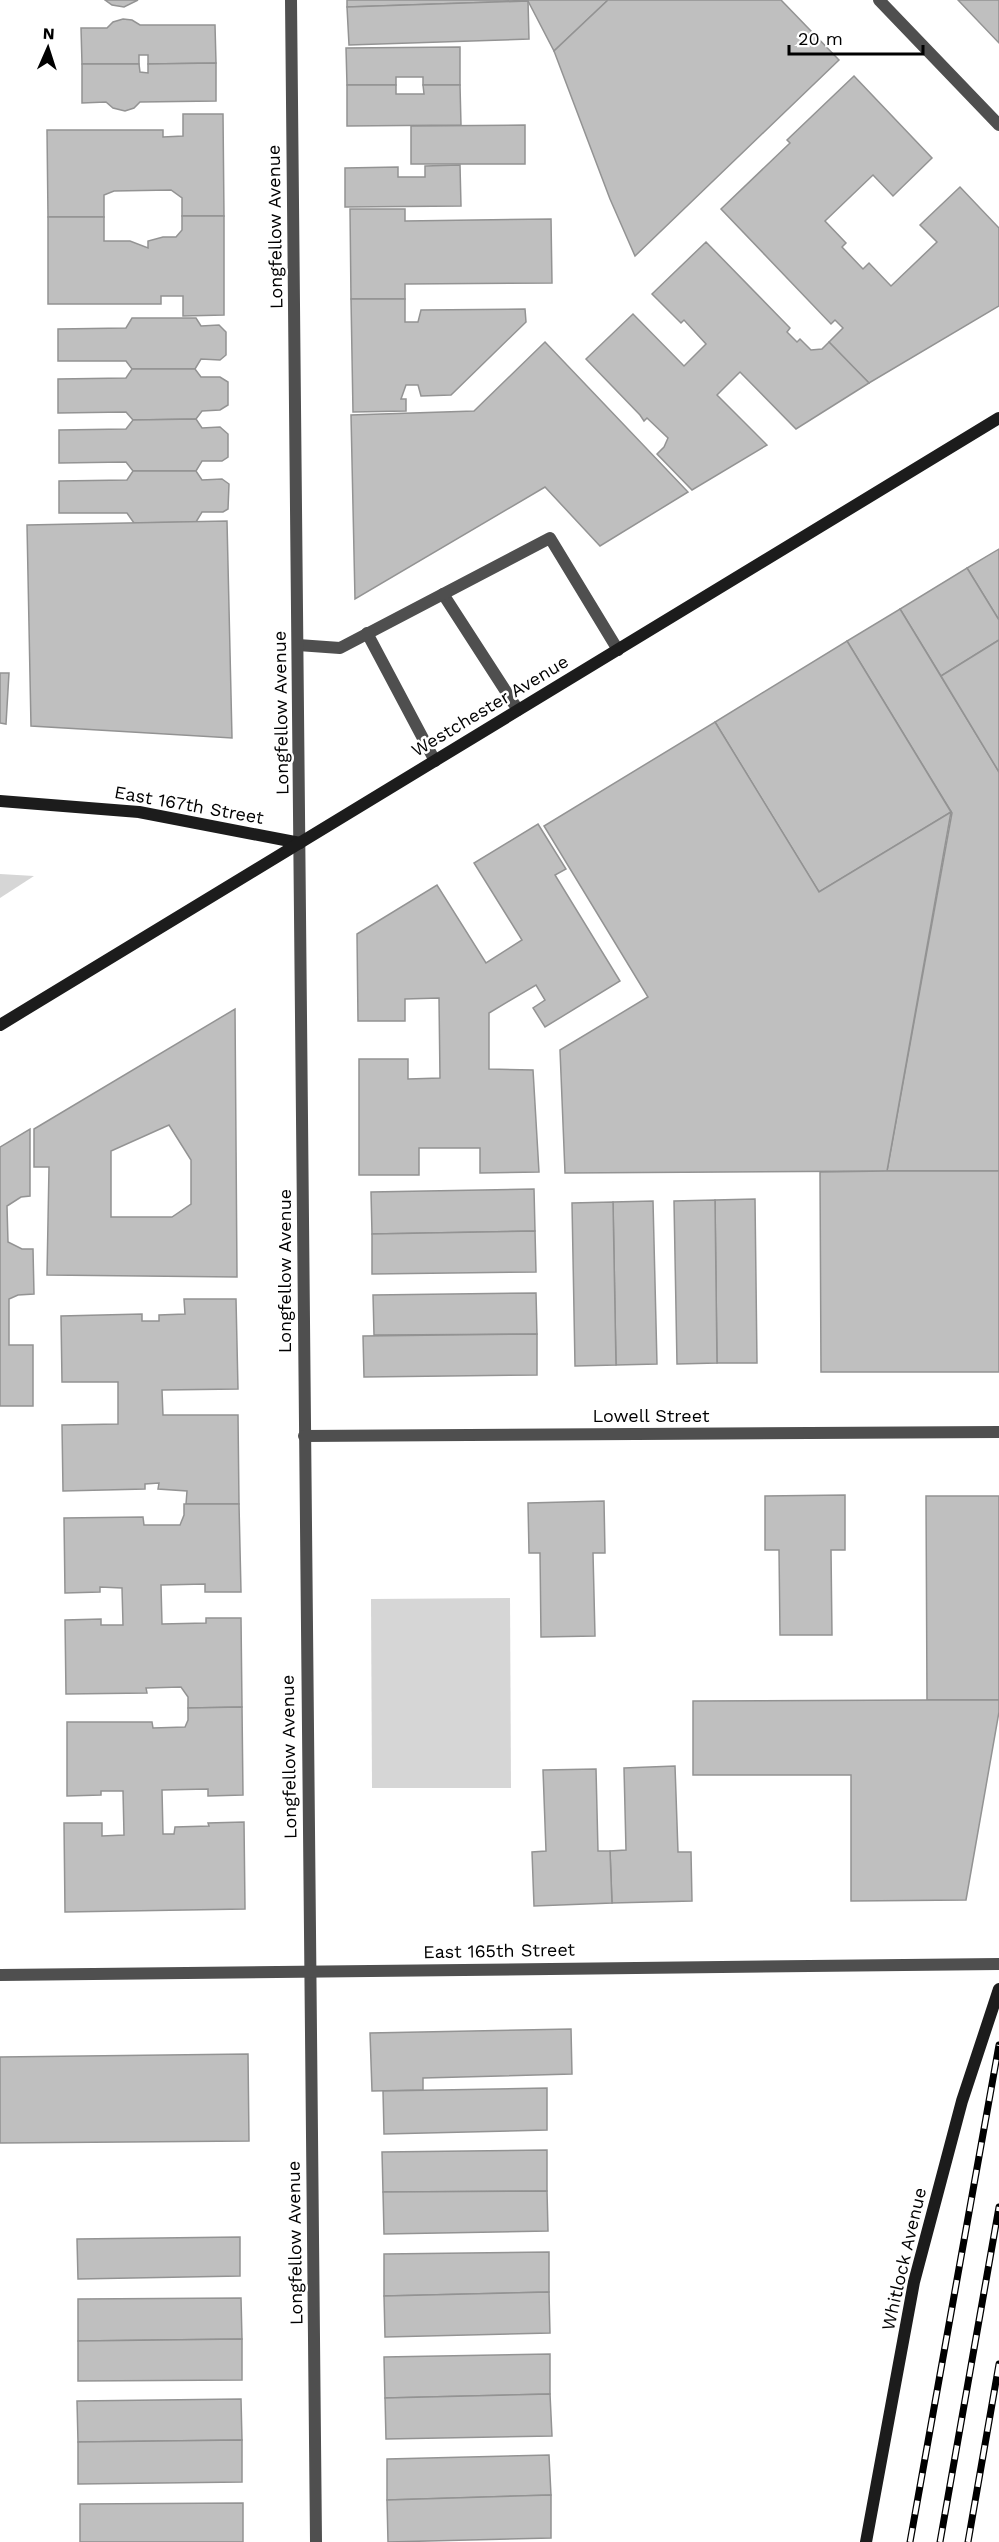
<svg xmlns="http://www.w3.org/2000/svg" width="999" height="2542" font-family="'Work Sans',sans-serif">
	<style>
		.green { fill: #d6d6d6 }
		.building { fill: #bfbfbf; stroke: #939393; stroke-width: 1.5; fill-rule: evenodd }
		.lines { fill: none; stroke-linecap: round; stroke-linejoin: round }
		.lane { stroke: #4f4f4f; stroke-width: 12 }
		.street { stroke: #4f4f4f; stroke-width: 12 }
		.secondary { stroke: #1c1c1c; stroke-width: 12 }
		.rail-casing { stroke: #000; stroke-width: 7 }
		.rail { stroke: #fff; stroke-width: 4.5; stroke-dasharray: 14; stroke-linecap: butt }
		.labels { text-anchor: middle; stroke-width: 5; stroke-linejoin: round; paint-order: stroke }
		.street-label { font-size: 18px; fill: #000; stroke: #fff }
	</style>
	<rect width="100%" height="100%" fill="#fff"/>
	<g class="green">
		<path d="M 0,874 L 34,876 L 0,898 Z"/>
		<path d="M 510,1598 L 511,1788 L 372,1788 L 371,1599 Z"/>
	</g>
	<g class="building">
		<path d="M 105,0 L 138,0 L 124,7 L 112,5 Z"/>
		<path d="M 347,0 L 608,0 L 554,51 L 528,1 L 347,7 Z"/>
		<path d="M 608,0 L 781,0 L 839,60 L 635,256 L 610,199 L 554,51 Z"/>
		<path d="M 958,0 L 999,0 L 999,43 Z"/>
		<path d="M 528,1 L 529,39 L 349,45 L 347,7 Z"/>
		<path d="M 123,19 L 132,20 L 140,25 L 215,25 L 216,63 L 148,64 L 148,55 L 139,55 L 139,64 L 82,64 L 81,28 L 107,28 L 113,22 Z"/>
		<path d="M 460,47 L 460,85 L 423,85 L 423,77 L 396,77 L 396,85 L 347,85 L 346,48 Z"/>
		<path d="M 216,63 L 216,101 L 140,102 L 134,108 L 125,111 L 113,108 L 106,102 L 82,103 L 82,64 L 139,64 L 140,72 L 148,73 L 148,64 Z"/>
		<path d="M 854,76 L 932,158 L 893,196 L 873,175 L 825,221 L 846,243 L 842,247 L 863,269 L 869,263 L 891,286 L 937,242 L 920,225 L 960,187 L 999,228 L 999,306 L 869,383 L 829,342 L 843,328 L 835,320 L 831,324 L 721,209 L 790,143 L 787,140 Z"/>
		<path d="M 347,85 L 396,85 L 396,94 L 424,94 L 423,85 L 460,85 L 461,125 L 347,126 Z"/>
		<path d="M 183,114 L 223,114 L 224,216 L 182,216 L 182,198 L 171,190 L 114,191 L 104,195 L 104,217 L 48,217 L 47,130 L 163,130 L 163,137 L 183,136 Z"/>
		<path d="M 525,125 L 525,164 L 411,164 L 411,126 Z"/>
		<path d="M 460,165 L 461,206 L 345,207 L 345,168 L 398,167 L 398,177 L 425,177 L 425,166 Z"/>
		<path d="M 350,209 L 405,209 L 405,221 L 551,219 L 552,283 L 405,284 L 405,299 L 351,299 Z"/>
		<path d="M 182,216 L 224,216 L 224,315 L 183,316 L 183,296 L 161,296 L 161,304 L 48,304 L 48,217 L 104,217 L 104,241 L 130,241 L 148,248 L 148,241 L 163,237 L 176,237 L 182,230 Z"/>
		<path d="M 706,242 L 790,328 L 787,332 L 797,342 L 800,339 L 811,350 L 822,349 L 829,342 L 869,383 L 796,429 L 740,372 L 717,395 L 767,445 L 692,490 L 657,454 L 664,447 L 668,438 L 647,418 L 644,421 L 640,415 L 586,359 L 633,314 L 684,366 L 706,344 L 684,320 L 681,323 L 652,294 Z"/>
		<path d="M 351,299 L 405,299 L 405,322 L 418,322 L 421,310 L 525,309 L 526,322 L 451,395 L 421,396 L 418,385 L 406,385 L 401,399 L 406,399 L 406,411 L 353,412 Z"/>
		<path d="M 132,318 L 196,318 L 201,326 L 219,325 L 226,332 L 226,355 L 220,360 L 201,359 L 195,369 L 132,369 L 126,361 L 58,361 L 58,329 L 126,328 Z"/>
		<path d="M 545,342 L 688,492 L 600,546 L 545,487 L 355,599 L 351,415 L 474,411 Z"/>
		<path d="M 132,369 L 195,369 L 201,377 L 220,377 L 228,382 L 228,405 L 220,410 L 202,411 L 196,419 L 133,420 L 126,412 L 58,413 L 58,379 L 126,378 Z"/>
		<path d="M 196,419 L 202,428 L 220,427 L 228,434 L 228,457 L 222,461 L 202,461 L 196,471 L 133,471 L 126,462 L 59,463 L 59,430 L 126,429 L 133,420 Z"/>
		<path d="M 133,471 L 196,471 L 202,480 L 222,479 L 229,484 L 228,509 L 223,512 L 202,512 L 196,522 L 134,523 L 127,513 L 59,513 L 59,481 L 127,480 Z"/>
		<path d="M 227,521 L 232,738 L 31,726 L 27,525 Z"/>
		<path d="M 999,549 L 999,620 L 967,568 Z"/>
		<path d="M 967,568 L 999,620 L 999,640 L 941,676 L 900,609 Z"/>
		<path d="M 900,609 L 999,772 L 999,1171 L 887,1171 L 952,813 L 847,641 Z"/>
		<path d="M 999,640 L 999,772 L 941,676 Z"/>
		<path d="M 847,641 L 951,812 L 819,892 L 715,722 Z"/>
		<path d="M 0,673 L 9,673 L 6,724 L 0,723 Z"/>
		<path d="M 715,722 L 819,892 L 951,812 L 887,1171 L 565,1173 L 560,1050 L 648,997 L 544,826 Z"/>
		<path d="M 538,824 L 566,869 L 555,875 L 620,981 L 545,1027 L 533,1008 L 545,1000 L 536,985 L 489,1013 L 489,1069 L 533,1070 L 539,1172 L 480,1173 L 480,1148 L 419,1148 L 419,1175 L 359,1175 L 359,1059 L 408,1059 L 408,1079 L 440,1078 L 439,998 L 405,999 L 405,1021 L 358,1021 L 357,934 L 437,885 L 486,963 L 522,940 L 474,863 Z"/>
		<path d="M 235,1009 L 237,1277 L 47,1275 L 49,1167 L 34,1167 L 34,1129 ZM 169,1125 L 191,1160 L 191,1204 L 172,1217 L 111,1217 L 111,1151 Z"/>
		<path d="M 30,1129 L 30,1196 L 21,1197 L 7,1206 L 8,1242 L 22,1249 L 33,1249 L 34,1294 L 18,1295 L 9,1299 L 9,1345 L 33,1345 L 33,1406 L 0,1406 L 0,1147 Z"/>
		<path d="M 887,1171 L 999,1171 L 999,1372 L 821,1372 L 820,1172 Z"/>
		<path d="M 534,1189 L 535,1231 L 372,1234 L 371,1192 Z"/>
		<path d="M 755,1199 L 757,1363 L 717,1363 L 715,1200 Z"/>
		<path d="M 715,1200 L 717,1363 L 677,1364 L 674,1201 Z"/>
		<path d="M 653,1201 L 657,1364 L 616,1365 L 613,1202 Z"/>
		<path d="M 613,1202 L 616,1365 L 575,1366 L 572,1203 Z"/>
		<path d="M 535,1231 L 536,1272 L 372,1274 L 372,1234 Z"/>
		<path d="M 536,1293 L 537,1334 L 374,1335 L 373,1295 Z"/>
		<path d="M 184,1299 L 236,1299 L 238,1389 L 162,1390 L 163,1415 L 238,1415 L 239,1504 L 186,1504 L 187,1491 L 158,1489 L 159,1483 L 145,1484 L 145,1489 L 63,1491 L 62,1425 L 118,1424 L 118,1382 L 62,1382 L 61,1316 L 142,1314 L 142,1321 L 159,1321 L 159,1315 L 185,1314 Z"/>
		<path d="M 537,1334 L 537,1375 L 364,1377 L 363,1336 Z"/>
		<path d="M 845,1495 L 845,1550 L 831,1550 L 832,1635 L 780,1635 L 779,1550 L 765,1550 L 765,1496 Z"/>
		<path d="M 926,1496 L 999,1496 L 999,1700 L 927,1700 Z"/>
		<path d="M 604,1501 L 605,1553 L 593,1553 L 595,1636 L 541,1637 L 540,1553 L 529,1553 L 528,1503 Z"/>
		<path d="M 184,1504 L 239,1504 L 241,1592 L 205,1592 L 205,1584 L 161,1585 L 162,1624 L 206,1623 L 206,1618 L 241,1618 L 242,1707 L 188,1708 L 188,1697 L 181,1687 L 146,1688 L 147,1693 L 66,1694 L 65,1620 L 101,1619 L 101,1625 L 123,1625 L 122,1588 L 100,1587 L 100,1592 L 65,1593 L 64,1518 L 143,1517 L 144,1525 L 180,1525 L 184,1515 Z"/>
		<path d="M 927,1700 L 999,1700 L 999,1712 L 966,1900 L 851,1901 L 851,1775 L 693,1775 L 693,1701 Z"/>
		<path d="M 242,1707 L 243,1795 L 208,1796 L 208,1789 L 162,1790 L 163,1834 L 174,1834 L 175,1827 L 209,1826 L 208,1823 L 244,1822 L 245,1909 L 65,1912 L 64,1823 L 102,1823 L 102,1836 L 124,1835 L 123,1791 L 101,1791 L 101,1795 L 67,1796 L 67,1722 L 152,1722 L 153,1728 L 185,1727 L 188,1720 L 188,1708 Z"/>
		<path d="M 675,1766 L 678,1852 L 691,1852 L 692,1901 L 612,1903 L 610,1851 L 626,1850 L 624,1768 Z"/>
		<path d="M 596,1769 L 598,1851 L 610,1851 L 612,1903 L 534,1906 L 532,1852 L 546,1851 L 543,1770 Z"/>
		<path d="M 571,2029 L 572,2074 L 423,2078 L 423,2090 L 372,2091 L 370,2033 Z"/>
		<path d="M 248,2054 L 249,2141 L 0,2143 L 0,2057 Z"/>
		<path d="M 547,2088 L 547,2130 L 384,2134 L 383,2091 Z"/>
		<path d="M 547,2150 L 547,2191 L 383,2192 L 382,2152 Z"/>
		<path d="M 547,2191 L 548,2231 L 384,2234 L 383,2192 Z"/>
		<path d="M 240,2237 L 240,2276 L 78,2279 L 77,2239 Z"/>
		<path d="M 549,2252 L 549,2292 L 384,2296 L 384,2254 Z"/>
		<path d="M 549,2292 L 550,2333 L 385,2337 L 384,2296 Z"/>
		<path d="M 241,2298 L 242,2339 L 78,2341 L 78,2299 Z"/>
		<path d="M 242,2339 L 242,2380 L 78,2381 L 78,2341 Z"/>
		<path d="M 550,2354 L 550,2394 L 385,2398 L 384,2357 Z"/>
		<path d="M 550,2394 L 552,2436 L 386,2439 L 385,2398 Z"/>
		<path d="M 241,2399 L 242,2440 L 78,2442 L 77,2401 Z"/>
		<path d="M 242,2440 L 242,2482 L 78,2484 L 78,2442 Z"/>
		<path d="M 549,2455 L 551,2495 L 387,2500 L 387,2459 Z"/>
		<path d="M 551,2495 L 551,2538 L 388,2542 L 387,2500 Z"/>
		<path d="M 243,2503 L 243,2542 L 80,2542 L 80,2504 Z"/>
	</g>
	<g class="lines">
		<g class="lane">
			<path d="M 443,594 L 518,710"/>
			<path d="M 367,633 L 435,761"/>
			<path d="M 298,645 L 340,648 L 550,538 L 618,650"/>
		</g>
		<g class="street">
			<path d="M 291,0 L 316,2542"/>
			<path d="M 879,0 L 999,125"/>
			<path d="M 304,1436 L 999,1432"/>
			<path d="M 0,1975 L 999,1964"/>
		</g>
		<g class="secondary">
			<path d="M 0,801 L 139,812 L 300,843"/>
			<path d="M 0,1025 L 999,418"/>
			<path d="M 866,2542 L 914,2282 L 962,2101 L 999,1989"/>
		</g>
		<g class="rail-casing">
			<g id="rail">
				<path d="M 910,2542 L 999,2045"/>
				<path d="M 940,2542 L 999,2207"/>
				<path d="M 968,2542 L 999,2364"/>
			</g>
		</g>
		<use href="#rail" class="rail"/>
	</g>
	<g class="labels">
		<g class="street-label">
			<text transform="translate(275 227) rotate(-91)" y="6">Longfellow Avenue</text>
			<text transform="translate(490 706) rotate(-31)" y="6">Westchester Avenue</text>
			<text transform="translate(281 713) rotate(-91)" y="6">Longfellow Avenue</text>
			<text transform="translate(189 805) rotate(10)" y="6">East 167th Street</text>
			<text transform="translate(285 1271) rotate(-90)" y="6">Longfellow Avenue</text>
			<text x="651" y="1422">Lowell Street</text>
			<text transform="translate(289 1757) rotate(-91)" y="6">Longfellow Avenue</text>
			<text transform="translate(499 1951) rotate(-1)" y="6">East 165th Street</text>
			<text transform="translate(295 2243) rotate(-91)" y="6">Longfellow Avenue</text>
			<text transform="translate(904 2259) rotate(-77)" y="6">Whitlock Avenue</text>
		</g>
	</g>
	<g transform="translate(48 48) rotate(3)" stroke="#ffffff" stroke-width="4.5" paint-order="stroke">
	<path d="M0-4.5L10 22L0 15L-10 22Z" fill="#000000"/>
	<text y="-9" font-size="16" font-weight="bold" text-anchor="middle" fill="#000000">N</text>
	</g>
	<path d="M789 45v9h134v-9" fill="none" stroke="#000000" stroke-width="3"/>
	<text x="798" y="45" font-size="18" fill="#000000" stroke="#ffffff" stroke-width="4.5" paint-order="stroke">20 m</text>
</svg>
